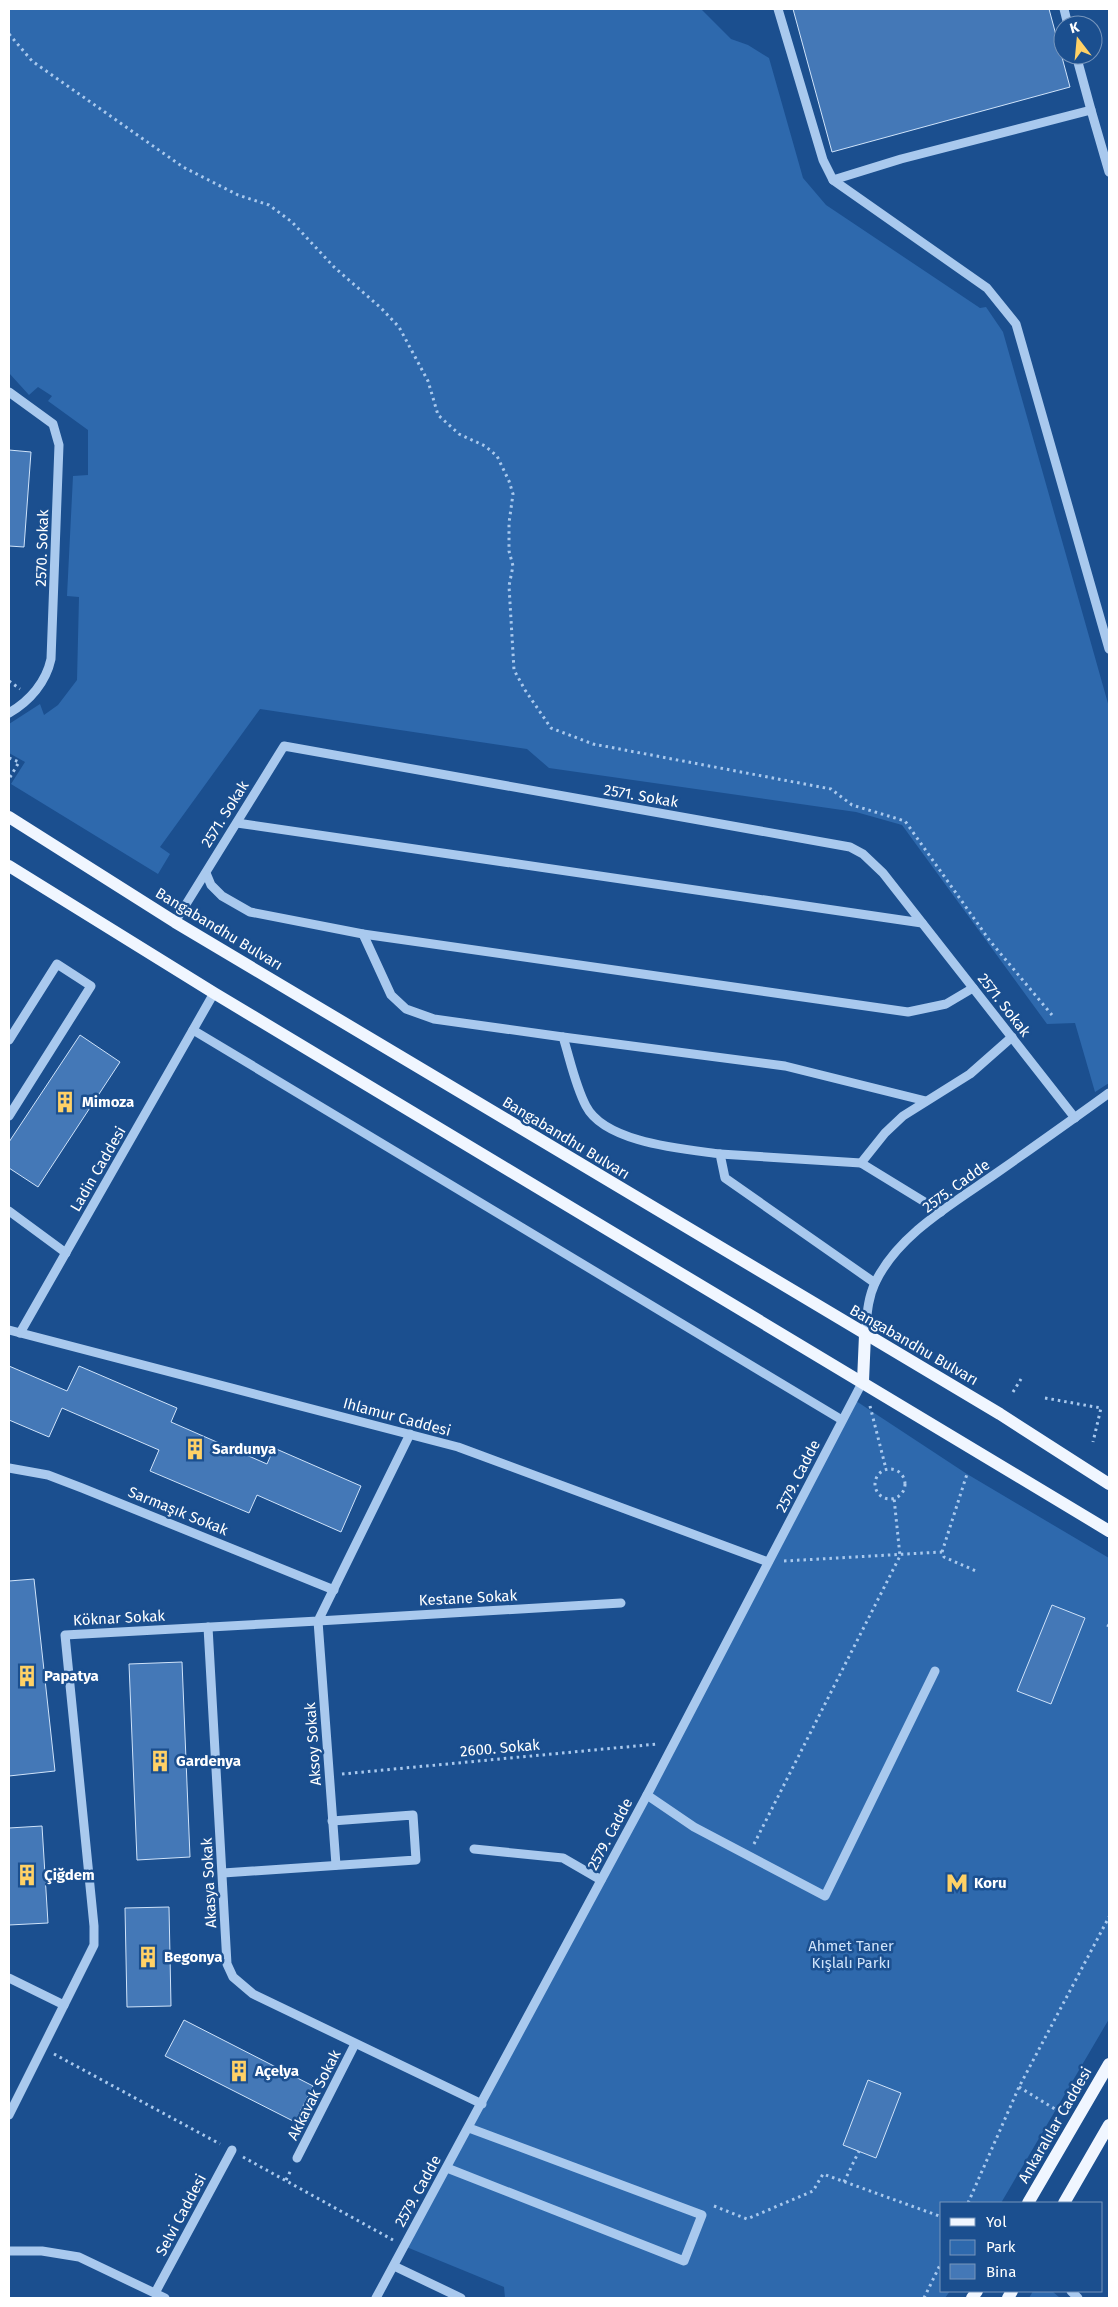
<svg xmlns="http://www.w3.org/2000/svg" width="1118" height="2307" font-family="'Fira Sans',sans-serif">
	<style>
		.green { fill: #2e69ad }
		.building { fill: #4478b7; stroke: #cfe3fa }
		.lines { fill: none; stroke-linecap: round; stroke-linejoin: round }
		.path { stroke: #a9c9ee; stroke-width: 3; stroke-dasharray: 2.5 4; stroke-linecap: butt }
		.minor { stroke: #a9c9ee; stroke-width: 9 }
		.major { stroke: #f0f6ff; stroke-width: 12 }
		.labels { text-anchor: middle; stroke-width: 5; stroke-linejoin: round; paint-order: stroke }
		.street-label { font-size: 15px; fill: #fff; stroke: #1b4f8f }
		.poi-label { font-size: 15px; font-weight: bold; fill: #fff; stroke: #1b4f8f; text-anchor: start }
		.park-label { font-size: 15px; fill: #cfe3fa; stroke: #1b4f8f }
	</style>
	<rect width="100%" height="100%" fill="#1b4f8f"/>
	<g class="green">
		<path d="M 9,9 L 701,9 L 731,39 L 748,45 L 769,58 L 803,178 L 826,205 L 980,308 L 986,307 L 1003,332 L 1109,707 L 1109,1083 L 1095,1092 L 1075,1023 L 1047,1024 L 902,825 L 856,812 L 549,768 L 527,749 L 260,709 L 160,847 L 170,854 L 158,874 L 11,784 L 25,762 L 9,753 L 9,724 L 40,704 L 44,715 L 58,705 L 77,680 L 79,597 L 67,596 L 73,476 L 88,475 L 88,430 L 48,401 L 52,396 L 38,387 L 29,395 L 9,373 Z"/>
		<path d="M 853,1399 L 967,1474 L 1109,1558 L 1109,2019 L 1001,2203 L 942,2203 L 942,2291 L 950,2291 L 945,2298 L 505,2298 L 504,2287 L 404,2246 Z"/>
		<path d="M 1033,2291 L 1052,2291 L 1060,2298 L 1029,2298 Z"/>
	</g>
	<g class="building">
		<path d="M 793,9 L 1049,9 L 1070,87 L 832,152 Z"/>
		<path d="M 9,450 L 31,452 L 24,547 L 9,546 Z"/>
		<path d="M 80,1035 L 120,1062 L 38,1187 L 9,1168 L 9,1142 Z"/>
		<path d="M 9,1366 L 67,1391 L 79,1366 L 177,1408 L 171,1422 L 267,1464 L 274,1448 L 361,1486 L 341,1532 L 257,1495 L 249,1513 L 150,1471 L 159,1450 L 62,1408 L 49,1437 L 9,1420 Z"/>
		<path d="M 34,1579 L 55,1771 L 9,1776 L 9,1581 Z"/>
		<path d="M 1052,1605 L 1085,1618 L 1051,1704 L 1017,1691 Z"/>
		<path d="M 182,1662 L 190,1857 L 137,1860 L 129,1664 Z"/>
		<path d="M 42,1826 L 48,1923 L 9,1925 L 9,1828 Z"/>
		<path d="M 169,1907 L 171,2006 L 127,2007 L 125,1908 Z"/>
		<path d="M 184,2020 L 313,2086 L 295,2122 L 165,2056 Z"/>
		<path d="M 868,2080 L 901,2093 L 876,2158 L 843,2145 Z"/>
	</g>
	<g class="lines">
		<g class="path">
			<path d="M 9,34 L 32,61 L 183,167 L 238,195 L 269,205 L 292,222 L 334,267 L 381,308 L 399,327 L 428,381 L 438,415 L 459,434 L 485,446 L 497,456 L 509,481 L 513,494 L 509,523 L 509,551 L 513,566 L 509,586 L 514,670 L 525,690 L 551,728 L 593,744 L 831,789 L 852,805 L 905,821 L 990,941 L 1052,1015"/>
			<path d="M 9,681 L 20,689"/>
			<path d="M 9,758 L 19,762 L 9,779"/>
			<path d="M 1013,1392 L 1021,1379"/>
			<path d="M 1045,1398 L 1101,1408 L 1093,1442"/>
			<path d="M 870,1406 L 886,1469"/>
			<circle cx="890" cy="1484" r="15"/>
			<path d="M 942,1552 L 967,1474"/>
			<path d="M 784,1561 L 942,1552 L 944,1557 L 976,1571"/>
			<path d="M 1107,1625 L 1109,1626"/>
			<path d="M 342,1774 L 657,1744"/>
			<path d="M 754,1844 L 900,1556 L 894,1498"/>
			<path d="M 54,2054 L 220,2144"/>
			<path d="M 1019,2087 L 1063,2114"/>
			<path d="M 243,2157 L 393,2240"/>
			<path d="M 286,2180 L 291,2170"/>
			<path d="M 844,2182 L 859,2151"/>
			<path d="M 968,2203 L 1019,2087 L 1109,1917"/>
			<path d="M 714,2206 L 747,2219 L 813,2191 L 823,2174 L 942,2217"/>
			<path d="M 924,2298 L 942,2261"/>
		</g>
		<g class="minor">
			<path d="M 778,9 L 823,160 L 833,180 L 987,288 L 1016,324 L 1109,649"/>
			<path d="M 1064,9 L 1068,25"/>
			<path d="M 1076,55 L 1091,110"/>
			<path d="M 833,180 L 901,159 L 1091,110 L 1109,172"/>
			<path d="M 9,392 L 53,424 L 59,445 L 51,659 C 46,682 30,701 9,713"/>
			<path d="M 237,823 L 922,923"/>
			<path d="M 206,873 L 211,885 L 222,896 L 250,912 L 363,934 L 908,1012 L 946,1004 L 973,988"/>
			<path d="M 175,922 L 284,746 L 850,847 L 863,854 L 883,873 L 1075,1118"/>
			<path d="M 363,934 L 391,995 L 406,1009 L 434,1019 L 563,1037 C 570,1059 575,1085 586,1106 C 605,1143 684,1149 720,1154 L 725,1178 L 875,1283"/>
			<path d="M 193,1030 L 842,1420"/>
			<path d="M 563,1037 L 785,1066 L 926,1101"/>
			<path d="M 9,1040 L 57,964 L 91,986 L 9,1116"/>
			<path d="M 720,1154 L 861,1163"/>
			<path d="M 9,1211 L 66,1253"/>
			<path d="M 941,1212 L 861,1163 L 885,1133 L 903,1116 L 970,1074 L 1012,1037"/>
			<path d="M 9,1330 L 458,1447 L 768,1562"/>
			<path d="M 20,1333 L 214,993"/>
			<path d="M 865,1335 C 867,1318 867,1300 875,1283 C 898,1234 954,1203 998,1172 C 1035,1146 1072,1120 1109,1093"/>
			<path d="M 9,1468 L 48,1475 L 82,1488 L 334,1590"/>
			<path d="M 208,1627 L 227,1964 L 233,1977 L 253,1994 L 482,2104"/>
			<path d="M 647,1795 L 694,1827 L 825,1896 L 935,1671"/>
			<path d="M 474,1849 L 563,1858 L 601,1880"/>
			<path d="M 336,1865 L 318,1621 L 621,1603"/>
			<path d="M 223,1873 L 416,1860 L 413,1815 L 332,1821"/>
			<path d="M 9,1978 L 64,2005"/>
			<path d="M 9,2115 L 94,1945 L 94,1926 L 65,1635 L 318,1621 L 410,1434"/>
			<path d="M 297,2158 L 355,2044"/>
			<path d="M 447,2168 L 684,2261 L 702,2215 L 469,2128"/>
			<path d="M 9,2251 L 42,2251 L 79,2257 L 165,2298"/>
			<path d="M 394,2266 L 461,2298"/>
			<path d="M 1071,2291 L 1078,2298"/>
			<path d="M 155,2293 L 232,2150"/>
			<path d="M 376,2298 L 647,1795 L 863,1381"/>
		</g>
		<g class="major">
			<path d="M 9,817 L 175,922 L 1000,1414 L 1109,1484"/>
			<path d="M 9,866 L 214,993 L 1109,1531"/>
			<path d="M 863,1381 L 865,1335"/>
			<path d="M 1028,2203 L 1109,2064"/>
			<path d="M 1064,2203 L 1109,2125"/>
			<path d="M 972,2298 L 977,2291"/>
			<path d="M 1008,2298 L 1012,2291"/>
		</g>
	</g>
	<defs>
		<g id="building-bare" transform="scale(1.725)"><path d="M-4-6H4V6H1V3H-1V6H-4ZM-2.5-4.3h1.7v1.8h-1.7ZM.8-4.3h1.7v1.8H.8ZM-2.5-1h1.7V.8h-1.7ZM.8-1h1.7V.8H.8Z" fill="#ffd166" stroke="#1b4f8f" stroke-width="2.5" paint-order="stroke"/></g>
		<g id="metro-bare" transform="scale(1.725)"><path d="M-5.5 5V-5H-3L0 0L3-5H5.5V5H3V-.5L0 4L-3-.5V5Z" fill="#ffd166" stroke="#1b4f8f" stroke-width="2.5" paint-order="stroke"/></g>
	</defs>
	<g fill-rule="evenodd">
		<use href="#building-bare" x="65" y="1102"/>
		<use href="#building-bare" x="195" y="1449"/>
		<use href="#building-bare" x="27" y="1676"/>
		<use href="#building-bare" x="160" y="1761"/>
		<use href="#building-bare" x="27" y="1875"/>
		<use href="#metro-bare" x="957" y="1883"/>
		<use href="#building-bare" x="148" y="1957"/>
		<use href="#building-bare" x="239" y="2071"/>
	</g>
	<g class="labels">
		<g class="street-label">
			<text transform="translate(42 548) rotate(-88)" y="5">2570. Sokak</text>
			<text transform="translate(641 796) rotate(10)" y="5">2571. Sokak</text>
			<text transform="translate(225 814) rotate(-58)" y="5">2571. Sokak</text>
			<text transform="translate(219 929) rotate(31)" y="5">Bangabandhu Bulvarı</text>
			<text transform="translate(1004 1005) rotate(52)" y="5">2571. Sokak</text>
			<text transform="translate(566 1138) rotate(31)" y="5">Bangabandhu Bulvarı</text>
			<text transform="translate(98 1169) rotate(-60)" y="5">Ladin Caddesi</text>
			<text transform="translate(956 1186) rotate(-36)" y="5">2575. Cadde</text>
			<text transform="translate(914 1345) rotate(30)" y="5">Bangabandhu Bulvarı</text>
			<text transform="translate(397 1417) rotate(15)" y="5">Ihlamur Caddesi</text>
			<text transform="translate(798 1476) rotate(-63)" y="5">2579. Cadde</text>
			<text transform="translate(178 1511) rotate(22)" y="5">Sarmaşık Sokak</text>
			<text transform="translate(468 1598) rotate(-3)" y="5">Kestane Sokak</text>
			<text transform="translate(119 1618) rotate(-3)" y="5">Köknar Sokak</text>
			<text transform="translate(313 1744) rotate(-94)" y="5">Aksoy Sokak</text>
			<text transform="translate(500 1748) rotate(-5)" y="5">2600. Sokak</text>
			<text transform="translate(610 1834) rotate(-62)" y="5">2579. Cadde</text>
			<text transform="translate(209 1883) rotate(-93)" y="5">Akasya Sokak</text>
			<text transform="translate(314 2095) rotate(-63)" y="5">Akkavak Sokak</text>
			<text transform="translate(1055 2125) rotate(-60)" y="5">Ankaralılar Caddesi</text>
			<text transform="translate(418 2191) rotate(-61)" y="5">2579. Cadde</text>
			<text transform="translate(181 2215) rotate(-62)" y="5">Selvi Caddesi</text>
		</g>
		<g class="poi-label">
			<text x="82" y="1107">Mimoza</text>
			<text x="212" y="1454">Sardunya</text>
			<text x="44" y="1681">Papatya</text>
			<text x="176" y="1766">Gardenya</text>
			<text x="44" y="1880">Çiğdem</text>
			<text x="974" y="1888">Koru</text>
			<text x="164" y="1962">Begonya</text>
			<text x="255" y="2076">Açelya</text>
		</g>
		<g class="park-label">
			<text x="851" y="1951">Ahmet Taner<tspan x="851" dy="17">Kışlalı Parkı</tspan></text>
		</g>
	</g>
	<rect width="1118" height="2307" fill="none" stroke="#ffffff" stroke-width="20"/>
	<rect x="940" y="2202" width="162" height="90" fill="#1b4f8f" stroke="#7695bc"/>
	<rect x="950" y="2218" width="25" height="8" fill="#f0f6ff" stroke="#7695bc"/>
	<text x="986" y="2227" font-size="15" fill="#ffffff">Yol</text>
	<rect x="950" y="2240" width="25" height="15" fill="#2e69ad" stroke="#7695bc"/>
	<text x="986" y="2252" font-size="15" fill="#ffffff">Park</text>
	<rect x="950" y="2264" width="25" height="15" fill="#4478b7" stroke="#7695bc"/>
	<text x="986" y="2277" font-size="15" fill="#ffffff">Bina</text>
	<g transform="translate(1078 40) rotate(344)"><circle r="24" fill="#1b4f8f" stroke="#7695bc"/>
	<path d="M0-4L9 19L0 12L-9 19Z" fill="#ffd166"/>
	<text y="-8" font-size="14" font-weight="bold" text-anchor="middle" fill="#ffffff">K</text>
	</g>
</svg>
